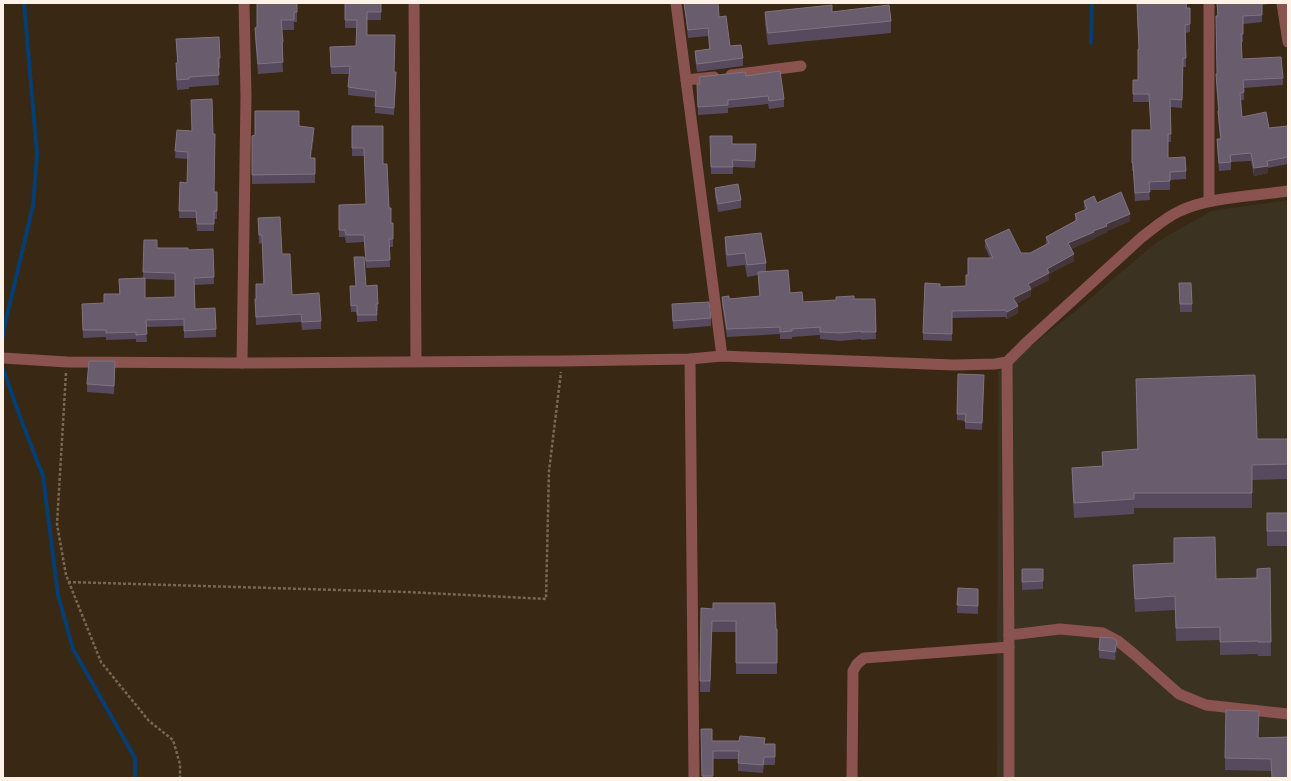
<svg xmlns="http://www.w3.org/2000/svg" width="1291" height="781" font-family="'Crimson Pro',serif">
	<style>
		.industrial { fill: #3b3222 }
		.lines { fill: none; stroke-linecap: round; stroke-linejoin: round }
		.stream { stroke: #043e72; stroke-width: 4 }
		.path { stroke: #776855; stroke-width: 2.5; stroke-dasharray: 3 2; stroke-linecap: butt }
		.minor { stroke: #8a534f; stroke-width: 11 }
		.wall { fill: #574a5e; fill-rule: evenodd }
		.shaded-wall { fill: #43353a }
		.building { fill: #685c6d; stroke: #807380 }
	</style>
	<rect width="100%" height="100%" fill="#392813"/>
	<path class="industrial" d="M 1288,200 L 1288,778 L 997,778 L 998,372 L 1073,313 L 1157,242 L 1211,211 Z"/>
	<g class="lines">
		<g class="stream">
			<path d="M 1091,43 L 1092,3"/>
			<path d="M 3,337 L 3,332 L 33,206 L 37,154 L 24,3"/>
			<path d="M 3,369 L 22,422 L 43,476 L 58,595 L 73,649 L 135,758 L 135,778"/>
		</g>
		<g class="path">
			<path d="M 66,373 L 57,524 L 66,575 L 101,662 L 149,721 L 173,740 L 180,764 L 180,778"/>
			<path d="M 68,582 L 406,592 L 546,599 L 549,471 L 561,372"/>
		</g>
		<g class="minor">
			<path d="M 414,3 L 416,361"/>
			<path d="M 676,3 L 722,356"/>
			<path d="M 1209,3 L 1209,201"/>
			<path d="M 1282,3 L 1288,42"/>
			<path d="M 731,75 L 801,66"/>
			<path d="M 686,80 L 714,77"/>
			<path d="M 3,358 L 67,362 L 242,363 L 562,361 L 690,359 L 722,356 L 954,365 L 995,364 L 1007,362 L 1028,341 L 1142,237 C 1154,228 1166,217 1180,211 C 1209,197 1255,196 1288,191"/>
			<path d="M 690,359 L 694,778"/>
			<path d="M 242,363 L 246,97 L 244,3"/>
			<path d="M 1009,635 L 1060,629 L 1103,633 L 1118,641 L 1134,654 L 1179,694 L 1206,705 L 1288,714"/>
			<path d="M 852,778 L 853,671 L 857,664 L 864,658 L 1009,647 L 1007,362"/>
			<path d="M 1009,778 L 1009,647"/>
		</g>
	</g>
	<g class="wall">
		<path d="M 297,3 L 297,22 L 294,22 L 294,30 L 282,30 L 283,42 L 283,52 L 282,52 L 283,72 L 258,74 L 255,37 L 255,28 L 257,27 Z"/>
		<path d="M 345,3 L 381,3 L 381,20 L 367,20 L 367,35 L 394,72 L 396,80 L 394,115 L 375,113 L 375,98 L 348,95 L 348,87 L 349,74 L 331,74 L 330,47 L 356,46 L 357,28 L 345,28 Z"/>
		<path d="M 684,3 L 718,3 L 719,17 L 730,46 L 743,58 L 743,66 L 697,72 L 695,59 L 695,51 L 709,49 L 708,36 L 688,38 Z"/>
		<path d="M 1137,3 L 1187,3 L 1187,8 L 1190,24 L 1190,32 L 1185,33 L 1186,67 L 1183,67 L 1182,108 L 1170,107 L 1171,142 L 1168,142 L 1168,158 L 1186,171 L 1186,179 L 1170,180 L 1170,190 L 1149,190 L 1150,200 L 1135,201 L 1133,171 L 1132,171 L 1132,130 L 1151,130 L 1149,102 L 1133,102 L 1133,80 L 1138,80 L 1139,49 L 1137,16 Z"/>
		<path d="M 1217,3 L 1273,3 L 1262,5 L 1262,22 L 1243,24 L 1243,42 L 1242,42 L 1242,59 L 1283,78 L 1283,85 L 1244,88 L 1244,100 L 1241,100 L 1242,117 L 1269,128 L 1288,126 L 1288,164 L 1268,168 L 1268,173 L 1254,176 L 1251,161 L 1231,162 L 1231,170 L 1219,171 L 1217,147 L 1217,139 L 1220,139 L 1218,118 L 1218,111 L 1216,82 L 1216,74 L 1217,74 Z"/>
		<path d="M 765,12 L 832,12 L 891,21 L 891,33 L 768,45 L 765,24 Z"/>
		<path d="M 176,39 L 220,58 L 220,68 L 218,68 L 219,85 L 189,87 L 189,89 L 177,90 L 176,73 L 176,63 L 177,63 Z"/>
		<path d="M 746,76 L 784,99 L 784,107 L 769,109 L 768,104 L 728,108 L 728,113 L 698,115 L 697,84 L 699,84 L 699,77 Z"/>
		<path d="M 299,126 L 314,137 L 311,158 L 315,158 L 315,183 L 252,184 L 252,136 Z"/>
		<path d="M 352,126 L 383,164 L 391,223 L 393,223 L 393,247 L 389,247 L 390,267 L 366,268 L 364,242 L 346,243 L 345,237 L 339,237 L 339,205 L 366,204 L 364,156 L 352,156 Z"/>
		<path d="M 177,130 L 214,192 L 217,192 L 217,219 L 214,219 L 214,231 L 197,231 L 196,218 L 179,218 L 180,182 L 187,183 L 188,159 L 175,158 Z"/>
		<path d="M 710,136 L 732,144 L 756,144 L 755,168 L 733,167 L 733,174 L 711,174 Z"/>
		<path d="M 715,188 L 741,200 L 741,208 L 718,212 L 715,196 Z"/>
		<path d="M 1084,201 L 1097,203 L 1130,221 L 1107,231 L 1107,232 L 1094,238 L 1094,239 L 1071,249 L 1074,261 L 1049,274 L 1049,280 L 1031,289 L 1031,296 L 1016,304 L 1018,313 L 1007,319 L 1005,317 L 952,318 L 952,341 L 923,340 L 923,333 L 940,287 L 966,286 L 968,275 L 990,258 L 985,247 L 985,240 L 1021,253 L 1030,253 L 1046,245 L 1046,237 L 1075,221 L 1075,214 L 1085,210 L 1084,207 Z"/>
		<path d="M 258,218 L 282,254 L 292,295 L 321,321 L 321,329 L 302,330 L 301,322 L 256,325 L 255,299 L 256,299 L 263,284 L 262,243 L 259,244 Z"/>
		<path d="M 725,237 L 766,263 L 766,272 L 790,293 L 803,302 L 875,299 L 876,339 L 861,340 L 861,339 L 840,341 L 820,339 L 820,335 L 792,337 L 792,339 L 780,339 L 780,334 L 727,337 L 722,305 L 722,297 L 729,299 L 759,296 L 758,275 L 747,277 L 745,265 L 727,267 L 725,249 Z"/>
		<path d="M 144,240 L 157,248 L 188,250 L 214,277 L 214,284 L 194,285 L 195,309 L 216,329 L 216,337 L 184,338 L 184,326 L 146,327 L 147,342 L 136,342 L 136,339 L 106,340 L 106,337 L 83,338 L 82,311 L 104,303 L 104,294 L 119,294 L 119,279 L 143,278 ZM 145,279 L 175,280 L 175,297 L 145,298 Z"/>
		<path d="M 354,257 L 366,286 L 378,304 L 378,311 L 377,311 L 377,321 L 357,322 L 357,312 L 351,312 L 350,286 L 356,286 Z"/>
		<path d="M 1179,283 L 1192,304 L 1192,312 L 1180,312 Z"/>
		<path d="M 672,304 L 711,318 L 711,326 L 673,329 Z"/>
		<path d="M 115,369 L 114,394 L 87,392 L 87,384 Z"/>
		<path d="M 1136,379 L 1257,439 L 1288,439 L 1288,479 L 1252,480 L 1252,508 L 1134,508 L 1134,514 L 1074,518 L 1072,483 L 1072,468 L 1102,466 L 1102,452 L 1137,449 Z"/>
		<path d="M 984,382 L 982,430 L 965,429 L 965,421 L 957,420 L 957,414 Z"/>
		<rect x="1267" y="513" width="21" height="33"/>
		<path d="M 1174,538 L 1216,579 L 1257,578 L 1270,568 L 1271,656 L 1258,656 L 1258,654 L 1220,655 L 1220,640 L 1176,641 L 1175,610 L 1135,612 L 1133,579 L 1133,565 L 1174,563 Z"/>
		<path d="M 1022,569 L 1043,569 L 1043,589 L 1022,590 Z"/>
		<path d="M 958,588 L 978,597 L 978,614 L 957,613 Z"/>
		<path d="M 701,608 L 777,629 L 777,674 L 736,674 L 736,632 L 712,632 L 710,692 L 700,692 Z"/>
		<path d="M 1117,649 L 1115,660 L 1099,658 L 1099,650 Z"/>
		<path d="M 701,729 L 712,741 L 765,744 L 775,744 L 775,765 L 764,765 L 763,773 L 738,771 L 738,759 L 713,759 L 713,778 L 702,778 Z"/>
		<path d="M 1288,737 L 1271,771 L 1225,770 L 1225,758 L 1258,738 Z"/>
	</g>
	<g class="shaded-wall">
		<path d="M 396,72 L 396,80 L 394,115 L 394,108 Z"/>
		<path d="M 314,128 L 314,137 L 310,167 L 310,158 Z"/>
		<path d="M 1268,166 L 1268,173 L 1254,176 L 1254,168 Z"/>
		<path d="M 1130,214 L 1130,221 L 1107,231 L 1107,232 L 1094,238 L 1094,239 L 1068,250 L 1068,243 L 1106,224 Z"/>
		<path d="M 1074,254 L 1074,261 L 1049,274 L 1049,280 L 1031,289 L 1031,296 L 1013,305 L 1013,298 L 1028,284 L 1047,269 Z"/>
		<path d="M 1018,306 L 1018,313 L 1007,319 L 1007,312 Z"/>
		<path d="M 115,361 L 115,369 L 114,394 L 114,386 Z"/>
		<path d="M 712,621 L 712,632 L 710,692 L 710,681 Z"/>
		<path d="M 1117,641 L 1117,649 L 1115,660 L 1115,652 Z"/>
	</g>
	<g class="building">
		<path d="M 257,3 L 297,3 L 297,12 L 294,12 L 294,20 L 281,20 L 283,42 L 282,42 L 283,62 L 258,64 L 255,28 L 257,27 Z"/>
		<path d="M 345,3 L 381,3 L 381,12 L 367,12 L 367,35 L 395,35 L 394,72 L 396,72 L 394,108 L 375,106 L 376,91 L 348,87 L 350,66 L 331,67 L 330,47 L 356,46 L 357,20 L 345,20 Z"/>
		<path d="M 684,3 L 718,3 L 719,17 L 726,16 L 730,46 L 741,45 L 743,58 L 697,64 L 695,51 L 710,49 L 708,28 L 688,30 Z"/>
		<path d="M 1137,3 L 1187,3 L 1186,8 L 1190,8 L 1190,24 L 1185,25 L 1186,58 L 1183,58 L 1182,100 L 1170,99 L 1171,134 L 1168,134 L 1168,158 L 1185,157 L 1186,171 L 1170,172 L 1170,181 L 1149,182 L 1150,192 L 1135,193 L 1133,163 L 1132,163 L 1132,130 L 1151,130 L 1149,94 L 1133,94 L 1133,80 L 1138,80 L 1138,49 L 1139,49 Z"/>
		<path d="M 1217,3 L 1262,3 L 1262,15 L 1243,16 L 1243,34 L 1241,34 L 1242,59 L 1281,57 L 1283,78 L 1243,80 L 1244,92 L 1240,93 L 1242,117 L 1266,112 L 1269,128 L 1288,126 L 1288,157 L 1267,161 L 1268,166 L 1254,168 L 1251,153 L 1230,155 L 1231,162 L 1219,163 L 1217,139 L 1221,139 L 1218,111 L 1219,110 L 1216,74 L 1217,74 L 1216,16 L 1218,16 Z"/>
		<path d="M 832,5 L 832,12 L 889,5 L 891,21 L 768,33 L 765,12 Z"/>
		<path d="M 219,37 L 220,58 L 218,58 L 219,75 L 189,77 L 189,79 L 177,80 L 176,63 L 178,63 L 176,39 Z"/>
		<path d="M 780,71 L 784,99 L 769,101 L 768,96 L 728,100 L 728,105 L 698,107 L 697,84 L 700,84 L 699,77 L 745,72 L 746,76 Z"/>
		<path d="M 212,99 L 213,134 L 215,134 L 214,192 L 217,192 L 217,211 L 214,211 L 214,224 L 197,224 L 196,211 L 179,211 L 180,182 L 187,183 L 188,152 L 175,151 L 177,130 L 192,131 L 191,100 Z"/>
		<path d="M 255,111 L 299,111 L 299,126 L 314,128 L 310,158 L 315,158 L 315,174 L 252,175 L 252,136 L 255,135 Z"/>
		<path d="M 352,126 L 383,126 L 383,164 L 387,164 L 389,208 L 391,208 L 391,223 L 393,223 L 393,239 L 389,239 L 390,260 L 366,261 L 364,235 L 346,235 L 345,230 L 339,230 L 339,205 L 366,204 L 364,148 L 352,148 Z"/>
		<path d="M 710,136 L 732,136 L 732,144 L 756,144 L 755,161 L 732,160 L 733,167 L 711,167 Z"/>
		<path d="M 738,184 L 741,200 L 718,204 L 715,188 Z"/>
		<path d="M 1121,192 L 1130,214 L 1106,224 L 1107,226 L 1093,231 L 1094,232 L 1068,243 L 1074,254 L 1047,269 L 1049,273 L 1028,284 L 1031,289 L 1013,298 L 1018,306 L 1007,312 L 1005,310 L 952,311 L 952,334 L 923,333 L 925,283 L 940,284 L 940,287 L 966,286 L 966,275 L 968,275 L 968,258 L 993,258 L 985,240 L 1009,229 L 1021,253 L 1030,253 L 1049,243 L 1046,237 L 1077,220 L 1075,214 L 1087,209 L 1084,201 L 1094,196 L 1097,203 Z"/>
		<path d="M 280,217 L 282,254 L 290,254 L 292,295 L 319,293 L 321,321 L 302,322 L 301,314 L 256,317 L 255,299 L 256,299 L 256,284 L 264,284 L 262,235 L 259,235 L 258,218 Z"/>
		<path d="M 761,233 L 766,263 L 747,265 L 745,253 L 727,255 L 725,237 Z"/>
		<path d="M 144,240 L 157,240 L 157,248 L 188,248 L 188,250 L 213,249 L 214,277 L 194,278 L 195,309 L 215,308 L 216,329 L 184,331 L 184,319 L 146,320 L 147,334 L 136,335 L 136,332 L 106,333 L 106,330 L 83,330 L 82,304 L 104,303 L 104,294 L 120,294 L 119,279 L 145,278 L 145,298 L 175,297 L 175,273 L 143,272 Z"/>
		<path d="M 354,257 L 364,257 L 366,286 L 377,285 L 378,304 L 376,304 L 377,315 L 357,315 L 357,305 L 351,306 L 350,286 L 356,286 Z"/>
		<path d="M 788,270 L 790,293 L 802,292 L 803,302 L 836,300 L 836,297 L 854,296 L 854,299 L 875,299 L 876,332 L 861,332 L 861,331 L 840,333 L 820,332 L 820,327 L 792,329 L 792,331 L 780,332 L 780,327 L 727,329 L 722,297 L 729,296 L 729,299 L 760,296 L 758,272 Z"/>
		<path d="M 1179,283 L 1191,283 L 1192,304 L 1180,304 Z"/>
		<path d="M 709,302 L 711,318 L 673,321 L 672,304 Z"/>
		<path d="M 89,361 L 115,361 L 114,386 L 87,384 Z"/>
		<path d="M 958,374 L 984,375 L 982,423 L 965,422 L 966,414 L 957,414 Z"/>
		<path d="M 1255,375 L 1257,439 L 1288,439 L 1288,464 L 1252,465 L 1252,493 L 1134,493 L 1134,499 L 1074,503 L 1072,468 L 1103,466 L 1102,452 L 1138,449 L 1136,379 Z"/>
		<rect x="1267" y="513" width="21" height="18"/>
		<path d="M 1215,537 L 1216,579 L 1257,578 L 1257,569 L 1270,568 L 1271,642 L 1258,642 L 1258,641 L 1220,642 L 1220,627 L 1176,628 L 1175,596 L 1135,599 L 1133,565 L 1174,563 L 1174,538 Z"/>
		<path d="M 1022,569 L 1043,569 L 1043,581 L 1022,582 Z"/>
		<path d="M 958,588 L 978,589 L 978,606 L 957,605 Z"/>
		<path d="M 713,603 L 775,603 L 776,629 L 777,629 L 777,663 L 736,663 L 736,621 L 712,621 L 710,681 L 700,681 L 701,608 L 713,609 Z"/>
		<path d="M 1100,637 L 1113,638 L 1117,641 L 1115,652 L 1099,650 Z"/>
		<path d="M 1226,710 L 1259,711 L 1258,738 L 1288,737 L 1288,778 L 1272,778 L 1271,759 L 1225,758 Z"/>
		<path d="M 701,729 L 712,729 L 712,741 L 739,741 L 740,736 L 765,738 L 764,744 L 775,744 L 775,757 L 764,757 L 763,765 L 738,763 L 739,751 L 713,751 L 713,776 L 702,776 Z"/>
	</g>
	<rect width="1291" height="781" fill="none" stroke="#fdf2e5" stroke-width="8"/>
</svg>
